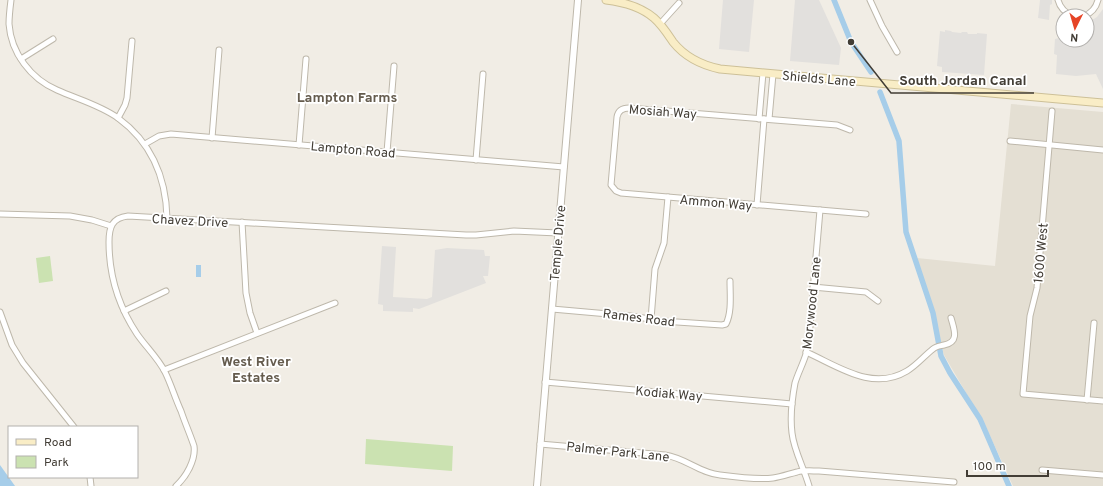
<svg xmlns="http://www.w3.org/2000/svg" width="1103" height="486" font-family="Overpass,sans-serif">
	<style>
		.residential { fill: #e4dfd3 }
		.green { fill: #cbe2b1 }
		.parking { fill: #e2e0dd }
		.water { fill: #a6cde9 }
		.lines { fill: none; stroke-linecap: round; stroke-linejoin: round }
		.canal { stroke: #a6cde9; stroke-width: 5.5 }
		.minor-casing { stroke: #beb8ab; stroke-width: 7 }
		.tertiary-casing { stroke: #beb8ab; stroke-width: 8 }
		.secondary-casing { stroke: #cdc098; stroke-width: 9 }
		.minor { stroke: #fff; stroke-width: 5 }
		.tertiary { stroke: #fff; stroke-width: 6 }
		.secondary { stroke: #f9edc6; stroke-width: 7 }
		.labels { text-anchor: middle; stroke-width: 3.5; stroke-linejoin: round; paint-order: stroke }
		.street-label { font-size: 13px; fill: #423d35; stroke: #fff }
		.neighbourhood-label { font-size: 14px; font-weight: bold; fill: #645b4d; stroke: #fff }
		.leader { fill: none; stroke: #423d35; stroke-width: 1.5 }
		.callout-dot { fill: #423d35; stroke: #fff; stroke-width: 1.5 }
		.callout-label { font-size: 14px; text-anchor: middle; font-weight: bold; fill: #423d35; stroke: #fff; stroke-width: 3.5; stroke-linejoin: round; paint-order: stroke }
	</style>
	<rect width="100%" height="100%" fill="#f1ede5"/>
	<path class="residential" d="M 1011,104 L 1103,112 L 1103,486 L 1013,486 L 986,427 L 944,355 L 917,258 L 995,266 Z"/>
	<g class="green">
		<path d="M 50,256 L 53,281 L 39,283 L 36,258 Z"/>
		<path d="M 366,439 L 453,446 L 452,471 L 365,464 Z"/>
	</g>
	<g class="parking">
		<path d="M 723,0 L 754,0 L 749,52 L 719,49 Z"/>
		<path d="M 795,0 L 819,0 L 841,48 L 839,65 L 790,61 Z"/>
		<path d="M 1040,0 L 1052,0 L 1052,4 L 1050,5 L 1049,20 L 1038,18 Z"/>
		<path d="M 1103,9 L 1103,89 L 1096,74 L 1076,76 L 1056,74 L 1057,55 L 1054,54 L 1055,39 L 1059,38 L 1060,34 L 1063,34 L 1063,40 L 1087,40 L 1087,23 L 1097,17 Z"/>
		<path d="M 945,30 L 951,31 L 952,32 L 961,33 L 962,32 L 967,32 L 968,34 L 977,34 L 977,33 L 987,34 L 984,75 L 942,72 L 942,67 L 937,66 L 940,31 L 945,32 Z"/>
		<path d="M 382,246 L 396,247 L 393,297 L 427,299 L 432,297 L 435,250 L 447,248 L 484,250 L 485,256 L 490,256 L 488,276 L 483,276 L 486,283 L 419,309 L 413,308 L 413,312 L 383,311 L 383,305 L 378,304 Z"/>
	</g>
	<g class="water">
		<rect x="196" y="265" width="5" height="12"/>
		<path d="M 0,465 L 15,486 L 0,486 Z"/>
	</g>
	<g class="lines">
		<g class="canal">
			<path d="M 834,0 L 851,42 L 871,72"/>
			<path d="M 880,92 L 899,141 L 906,232 L 933,313 L 941,356 L 950,373 L 980,419 L 1009,486"/>
		</g>
		<g class="minor-casing">
			<g id="minor">
				<path d="M 11,0 C 10,8 9,16 9,24 C 11,53 31,79 57,90 C 77,99 100,105 118,118 C 152,143 166,177 167,218"/>
				<path d="M 870,0 L 882,26 L 897,52"/>
				<path d="M 1058,0 C 1060,8 1065,13 1073,16"/>
				<path d="M 1084,16 C 1092,13 1096,8 1098,0"/>
				<path d="M 660,24 L 679,3"/>
				<path d="M 21,59 L 53,39"/>
				<path d="M 1052,111 L 1037,288 L 1030,316 L 1023,394 L 1103,401"/>
				<path d="M 118,118 L 125,105 L 127,98 L 132,41"/>
				<path d="M 759,119 L 763,73"/>
				<path d="M 769,119 L 773,74"/>
				<path d="M 850,130 L 837,125 L 629,108 C 622,108 618,111 617,117 L 611,185 L 616,191 L 621,193 L 866,214"/>
				<path d="M 212,138 L 219,50"/>
				<path d="M 1010,141 L 1103,150"/>
				<path d="M 145,144 L 159,136 L 171,134 L 564,167"/>
				<path d="M 299,145 L 306,59"/>
				<path d="M 387,152 L 394,66"/>
				<path d="M 476,160 L 483,74"/>
				<path d="M 757,205 L 764,119"/>
				<path d="M 0,214 L 70,216 L 92,220 L 111,226"/>
				<path d="M 242,222 L 246,293 L 250,313 L 257,333"/>
				<path d="M 813,287 L 866,292 L 878,301"/>
				<path d="M 552,309 L 631,316 L 662,321 L 722,325 L 726,324 C 732,312 730,295 730,281"/>
				<path d="M 124,311 L 166,291"/>
				<path d="M 0,312 L 12,345 L 23,363 L 74,427"/>
				<path d="M 651,319 L 655,269 L 664,243 L 668,197"/>
				<path d="M 806,352 C 838,366 872,392 907,371 C 917,365 924,356 933,349 C 936,346 940,346 944,345 C 960,342 954,329 951,318"/>
				<path d="M 164,370 L 335,303"/>
				<path d="M 545,382 L 792,404"/>
				<path d="M 1087,400 L 1094,323"/>
				<path d="M 540,444 L 665,455 C 686,458 699,473 720,475 C 735,477 759,480 773,478 C 781,477 789,474 797,472 C 804,470 812,471 819,471 L 954,482"/>
				<path d="M 1042,470 L 1103,475"/>
				<path d="M 90,477 L 91,486"/>
				<path d="M 176,486 C 186,477 196,460 194,446 C 190,434 185,423 181,411 C 175,398 171,384 165,372 C 158,358 146,347 137,334 C 119,307 109,275 109,242 C 109,227 112,218 128,216 L 466,235 L 476,235 L 514,231 L 558,233"/>
				<path d="M 809,486 C 804,468 794,451 792,433 C 790,417 792,399 795,383 C 798,373 803,364 806,354 C 807,349 808,343 809,338 L 820,210"/>
			</g>
		</g>
		<g class="tertiary-casing">
			<path id="tertiary" d="M 537,486 L 578,0"/>
		</g>
		<g class="secondary-casing">
			<path id="secondary" d="M 606,0 C 623,2 640,6 654,18 C 662,25 667,33 673,42 C 685,57 701,65 720,69 L 1103,103"/>
		</g>
		<use href="#minor" class="minor"/>
		<use href="#tertiary" class="tertiary"/>
		<use href="#secondary" class="secondary"/>
	</g>
	<g class="labels">
		<g class="street-label">
			<text transform="translate(819 78) rotate(5)" y="5">Shields Lane</text>
			<text transform="translate(663 111) rotate(4)" y="5">Mosiah Way</text>
			<text transform="translate(353 149) rotate(5)" y="5">Lampton Road</text>
			<text transform="translate(716 202) rotate(5)" y="5">Ammon Way</text>
			<text transform="translate(190 220) rotate(3)" y="5">Chavez Drive</text>
			<text transform="translate(557 243) rotate(-85)" y="5">Temple Drive</text>
			<text transform="translate(1040 253) rotate(-85)" y="5">1600 West</text>
			<text transform="translate(811 303) rotate(-84)" y="5">Morywood Lane</text>
			<text transform="translate(639 317) rotate(7)" y="5">Rames Road</text>
			<text transform="translate(669 393) rotate(5)" y="5">Kodiak Way</text>
			<text transform="translate(618 451) rotate(6)" y="5">Palmer Park Lane</text>
		</g>
		<g class="neighbourhood-label">
			<text x="347" y="102">Lampton Farms</text>
			<text x="256" y="366">West River<tspan x="256" dy="16">Estates</tspan></text>
		</g>
	</g>
	<path class="leader" d="M851 42L891 93H1034"/>
	<circle class="callout-dot" cx="851" cy="42" r="4"/>
	<g class="callout-label">
		<text x="963" y="85">South Jordan Canal</text>
	</g>
	<rect x="8" y="426" width="130" height="52" fill="#ffffff" stroke="#b3b1ae"/>
	<rect x="16" y="439" width="20" height="6" fill="#f9edc6" stroke="#b3b1ae"/>
	<text x="44" y="446" font-size="12" fill="#423d35">Road</text>
	<rect x="16" y="456" width="20" height="12" fill="#cbe2b1" stroke="#b3b1ae"/>
	<text x="44" y="466" font-size="12" fill="#423d35">Park</text>
	<g transform="translate(1075 28) rotate(185)"><circle r="19" fill="#ffffff" stroke="#b3b1ae"/>
	<path d="M0-3L7 15L0 10L-7 15Z" fill="#e64426"/>
	<text y="-6" font-size="11" font-weight="bold" text-anchor="middle" fill="#423d35">N</text>
	</g>
	<path d="M967 470v6h81v-6" fill="none" stroke="#423d35" stroke-width="2"/>
	<text x="973" y="470" font-size="12" fill="#423d35" stroke="#ffffff" stroke-width="3" paint-order="stroke">100 m</text>
</svg>
